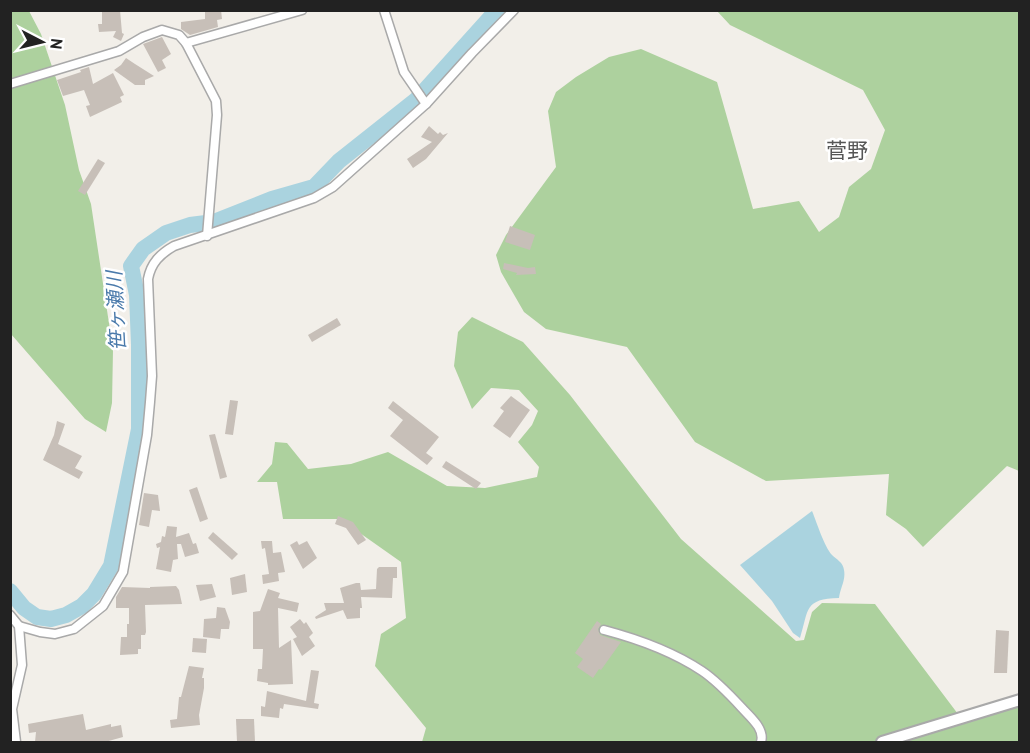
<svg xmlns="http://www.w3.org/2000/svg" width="1030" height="753" font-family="'PT Sans','Noto Sans JP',sans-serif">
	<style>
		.forest { fill: #add19e }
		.water { fill: #aad3df }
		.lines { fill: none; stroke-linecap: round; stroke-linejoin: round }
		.river { stroke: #aad3df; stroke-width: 16 }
		.building { fill: #c7bfb8 }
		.minor-casing { stroke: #a9a9a9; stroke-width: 11 }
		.tertiary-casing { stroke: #a9a9a9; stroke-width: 14 }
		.minor { stroke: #fff; stroke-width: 8 }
		.tertiary { stroke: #fff; stroke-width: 10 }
		.labels { text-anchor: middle; stroke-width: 5; stroke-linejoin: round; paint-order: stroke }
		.water-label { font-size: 20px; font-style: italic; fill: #4a7aab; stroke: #fff }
		.quarter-label { font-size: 21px; fill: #555; stroke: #fff }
	</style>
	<rect width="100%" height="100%" fill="#f2efe9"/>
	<g class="forest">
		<path d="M 10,11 L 29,11 L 41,34 L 65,105 L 79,170 L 91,204 L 113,350 L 112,403 L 106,432 L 85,419 L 11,334 Z"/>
		<path d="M 717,11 L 1019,11 L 1019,471 L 1007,466 L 923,547 L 906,529 L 886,515 L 889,474 L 766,481 L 695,442 L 627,347 L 546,329 L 524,312 L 501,272 L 496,255 L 506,235 L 556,167 L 548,111 L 556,92 L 576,77 L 609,57 L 641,49 L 717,82 L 753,209 L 799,201 L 819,232 L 839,217 L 849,187 L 871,169 L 885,130 L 863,90 L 730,25 Z"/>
		<path d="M 472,317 L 523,342 L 570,395 L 681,539 L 796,641 L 804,640 L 812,612 L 822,603 L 875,604 L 964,722 L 1019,707 L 1019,742 L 422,742 L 426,728 L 375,666 L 381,634 L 406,618 L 401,562 L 340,519 L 283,519 L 277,482 L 257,482 L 272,464 L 275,442 L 287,443 L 308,469 L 351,464 L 388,452 L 447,486 L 485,488 L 537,477 L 539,467 L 518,442 L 532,425 L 538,411 L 519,390 L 491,388 L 472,409 L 454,366 L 458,332 Z"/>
	</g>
	<path class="water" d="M 812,511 C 817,523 824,546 832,555 C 837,560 843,562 844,570 C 846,580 840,588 839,598 C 804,599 809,609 800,638 L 793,633 L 772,601 L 740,565 Z"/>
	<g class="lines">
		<path class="river" d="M 10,591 L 24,608 L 37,617 L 51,619 L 66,615 L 82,606 L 94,594 L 111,566 L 139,429 L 139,345 L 137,295 L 131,266 L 143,249 L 166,233 L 190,225 L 214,222 L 272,199 L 314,187 L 339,161 L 416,100 L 497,10"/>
	</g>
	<g class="building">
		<path d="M 102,10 L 120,10 L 122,33 L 124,34 L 121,41 L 113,37 L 116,31 L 99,32 L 98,24 L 102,24 Z"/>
		<path d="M 205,10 L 221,10 L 222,19 L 217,20 L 218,27 L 190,35 L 181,29 L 181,22 L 205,19 Z"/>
		<path d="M 162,37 L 171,54 L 162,60 L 166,68 L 158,72 L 143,44 Z"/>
		<path d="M 126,58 L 135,64 L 154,76 L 145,80 L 145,85 L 135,85 L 114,70 L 121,65 Z"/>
		<path d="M 89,67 L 93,84 L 113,73 L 124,95 L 120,97 L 122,102 L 90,117 L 86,106 L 90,105 L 84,90 L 63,96 L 57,80 L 81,72 L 80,70 Z"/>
		<path d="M 429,126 L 438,134 L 440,132 L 443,135 L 448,133 L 426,159 L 413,168 L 407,159 L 432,142 L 421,137 Z"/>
		<path d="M 98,159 L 105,163 L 85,195 L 78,191 Z"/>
		<path d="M 510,226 L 535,235 L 530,250 L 505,242 Z"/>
		<path d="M 504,263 L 528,268 L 535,267 L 536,274 L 516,275 L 517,273 L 503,269 Z"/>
		<path d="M 337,318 L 341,325 L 312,342 L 308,335 Z"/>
		<path d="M 511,396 L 530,410 L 510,438 L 493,426 L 504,411 L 500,408 Z"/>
		<path d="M 230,400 L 238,401 L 233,435 L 225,434 Z"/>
		<path d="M 393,401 L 439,437 L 426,453 L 433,458 L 427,465 L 390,436 L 403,420 L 388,408 Z"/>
		<path d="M 57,421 L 65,424 L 58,444 L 82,456 L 75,468 L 83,472 L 79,479 L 43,460 L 54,435 Z"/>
		<path d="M 215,434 L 227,477 L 220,479 L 209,435 Z"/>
		<path d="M 446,461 L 481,483 L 476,489 L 442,467 Z"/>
		<path d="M 197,487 L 208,519 L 200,522 L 189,490 Z"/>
		<path d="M 144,493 L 158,495 L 160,511 L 152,510 L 149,527 L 139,525 Z"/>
		<path d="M 338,516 L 353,522 L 366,540 L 358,545 L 346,528 L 335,524 Z"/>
		<path d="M 167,526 L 177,527 L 176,537 L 189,533 L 193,544 L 196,543 L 199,553 L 185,557 L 181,544 L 177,544 L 178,559 L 173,560 L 171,572 L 156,569 L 160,547 L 157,548 L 156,544 L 161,542 L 162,536 L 165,537 Z"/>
		<path d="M 213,532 L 238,554 L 232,560 L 208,538 Z"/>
		<path d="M 261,541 L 272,541 L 273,553 L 281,552 L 285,572 L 278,573 L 279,581 L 263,584 L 262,575 L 269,574 L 265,548 L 262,549 Z"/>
		<path d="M 297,541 L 299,545 L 307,541 L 317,558 L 303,569 L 290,545 Z"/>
		<path d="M 379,567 L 397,567 L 397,578 L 393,578 L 392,598 L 361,597 L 362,608 L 360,608 L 360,618 L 347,619 L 343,610 L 316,619 L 315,617 L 326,610 L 324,603 L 344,603 L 340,588 L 356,583 L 360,583 L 361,590 L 376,589 L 377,569 Z"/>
		<path d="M 245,574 L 247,592 L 232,595 L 230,578 Z"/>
		<path d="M 212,584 L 216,597 L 200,601 L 196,585 Z"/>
		<path d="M 176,586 L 179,590 L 182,604 L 145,605 L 146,632 L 145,635 L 141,635 L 141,649 L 138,649 L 138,654 L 120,655 L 121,637 L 127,637 L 127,624 L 129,624 L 129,608 L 116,608 L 116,597 L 122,587 L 150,588 L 150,587 Z"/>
		<path d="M 268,589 L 280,593 L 278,598 L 299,603 L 297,612 L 278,608 L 279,648 L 291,640 L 293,684 L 268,685 L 268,683 L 257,681 L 258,669 L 262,669 L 263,649 L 253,649 L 253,612 L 260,611 Z"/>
		<path d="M 217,607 L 225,608 L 230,622 L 229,629 L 221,629 L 220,639 L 203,637 L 204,619 L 216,618 Z"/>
		<path d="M 300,619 L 304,624 L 306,622 L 313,633 L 309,637 L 315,646 L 302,656 L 293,639 L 297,637 L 290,627 Z"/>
		<path d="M 597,621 L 601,624 L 598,629 L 600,635 L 621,642 L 601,670 L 599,669 L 593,678 L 577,667 L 583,659 L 575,653 Z"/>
		<path d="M 996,630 L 1009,631 L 1007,673 L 994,673 Z"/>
		<path d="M 193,638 L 207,639 L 206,653 L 192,652 Z"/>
		<path d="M 189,666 L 204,668 L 202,678 L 204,678 L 204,688 L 199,715 L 200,725 L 171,728 L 170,720 L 177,719 L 179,697 L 181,697 Z"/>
		<path d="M 311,670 L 319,671 L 314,703 L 319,704 L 318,709 L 284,704 L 283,709 L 280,708 L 279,718 L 261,716 L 261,706 L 265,707 L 267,691 L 306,701 Z"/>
		<path d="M 83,714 L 86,730 L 111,724 L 111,727 L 121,725 L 123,737 L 105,742 L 35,742 L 36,732 L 29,733 L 28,724 Z"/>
		<path d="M 236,719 L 254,719 L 255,742 L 237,742 Z"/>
	</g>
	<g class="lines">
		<g class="minor-casing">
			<g id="minor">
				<path d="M 384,10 L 404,72 L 426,104"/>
				<path d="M 186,43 L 302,10"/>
				<path d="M 10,84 L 119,51 L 143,37 L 162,30 L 179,35 L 186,43 L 216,101 L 217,115 L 207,236"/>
				<path d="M 10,615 L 19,626 L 40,632 L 55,634 L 74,629 L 103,606 L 123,572 L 147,435 L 150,402 L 152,376 L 148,279 C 151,263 160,254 174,246 L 314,198 L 333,187 L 426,104 L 472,53 L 514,10"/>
				<path d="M 604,630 C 638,639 672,651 702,671 C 717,681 730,695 742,708 C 751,718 765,729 761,742"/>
				<path d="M 16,742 L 12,709 L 22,665 L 19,626"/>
			</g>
		</g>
		<g class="tertiary-casing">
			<path id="tertiary" d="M 882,742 L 1020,700"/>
		</g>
		<use href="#minor" class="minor"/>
		<use href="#tertiary" class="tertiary"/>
	</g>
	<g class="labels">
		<g class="water-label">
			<text transform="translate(116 311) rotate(-93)" y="7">笹ヶ瀬川</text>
		</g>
		<g class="quarter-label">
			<text x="847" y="158">菅野</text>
		</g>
	</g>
	<rect width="1030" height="753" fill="none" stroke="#222222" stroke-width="24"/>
	<g transform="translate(42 42) rotate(97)" stroke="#ffffff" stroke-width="4.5" paint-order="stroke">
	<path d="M0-4.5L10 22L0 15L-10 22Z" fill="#222222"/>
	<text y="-9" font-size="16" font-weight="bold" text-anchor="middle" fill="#222222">N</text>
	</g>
</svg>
